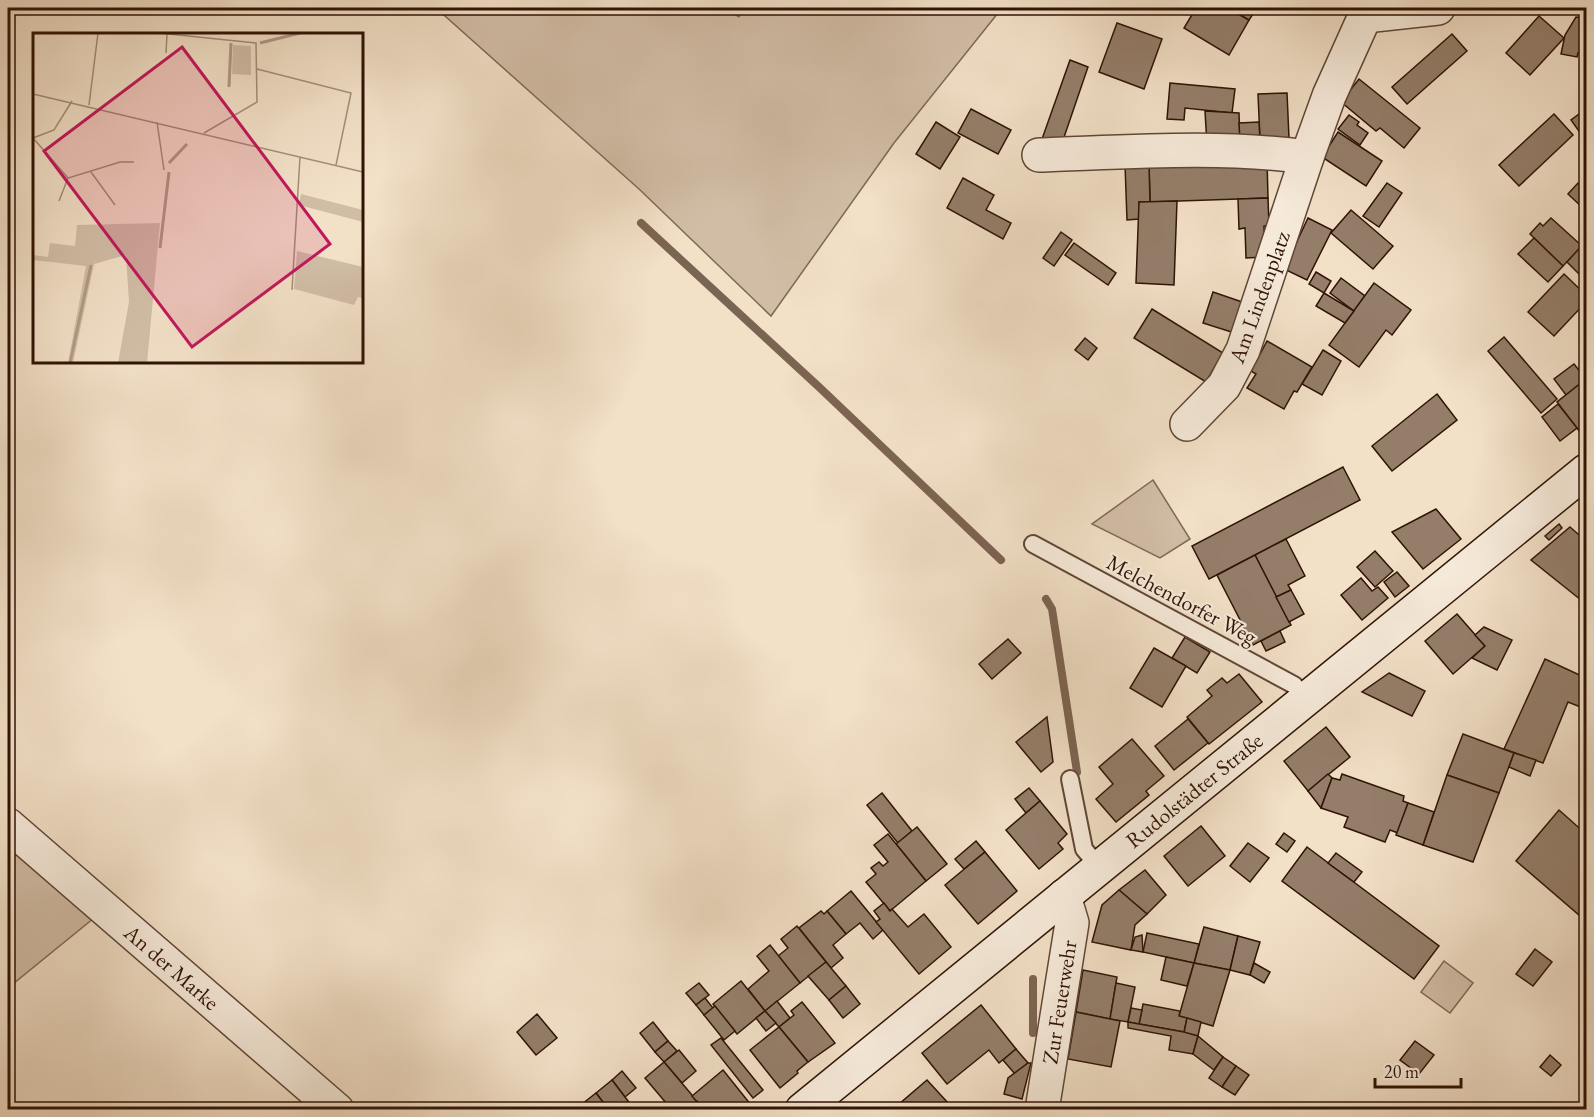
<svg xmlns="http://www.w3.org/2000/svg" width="1594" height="1117" font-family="'EB Garamond',serif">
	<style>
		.green { fill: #d1bda6; stroke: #806856; stroke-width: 1.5 }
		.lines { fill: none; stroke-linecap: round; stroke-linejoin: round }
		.stream { stroke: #7c6452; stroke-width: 8 }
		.building { fill: #947e6a; stroke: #2f1305; stroke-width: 1.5 }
		.lane-casing { stroke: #604636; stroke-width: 20 }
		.street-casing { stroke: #604636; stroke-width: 36 }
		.secondary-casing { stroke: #2f1305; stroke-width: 36 }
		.lane { stroke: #f7ebdb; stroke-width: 16 }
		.street { stroke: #f7ebdb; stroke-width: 33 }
		.secondary { stroke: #f7ebdb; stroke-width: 33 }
		.labels { text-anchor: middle; stroke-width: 4.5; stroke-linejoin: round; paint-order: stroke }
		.street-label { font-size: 22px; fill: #2f1305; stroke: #f7ebdb }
		.inset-river { fill: none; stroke: #b09a85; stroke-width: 3 }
		.inset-road { fill: none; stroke: #a48e79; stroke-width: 1.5 }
		.view { fill: #c2185b; fill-opacity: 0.15; stroke: #c2185b; stroke-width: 3 }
		.inset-edge { fill: none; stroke: #2f1305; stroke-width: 3 }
	</style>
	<rect width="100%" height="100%" fill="#f2e0c7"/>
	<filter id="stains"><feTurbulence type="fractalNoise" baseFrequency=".00333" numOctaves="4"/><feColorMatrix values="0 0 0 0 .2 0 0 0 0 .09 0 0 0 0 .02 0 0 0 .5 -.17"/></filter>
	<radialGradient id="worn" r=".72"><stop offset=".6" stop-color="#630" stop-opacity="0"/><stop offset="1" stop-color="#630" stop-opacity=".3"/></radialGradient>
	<g class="green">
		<path d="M 436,8 L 724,8 L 739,17 L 742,8 L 1002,8 L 894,143 L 771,316 L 639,189 Z"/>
		<path d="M 1153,480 L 1190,539 L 1160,558 L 1092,524 Z"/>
		<path d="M 8,838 L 94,918 L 8,988 Z"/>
		<path d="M 1444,961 L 1473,983 L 1450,1013 L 1421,992 Z"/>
	</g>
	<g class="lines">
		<g class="stream">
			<path d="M 641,223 L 819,387 L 1001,560"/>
			<path d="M 1046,599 L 1052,609 L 1077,772"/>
			<path d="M 1033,979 L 1033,1033"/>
		</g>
	</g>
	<g class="building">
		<path d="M 1196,8 L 1228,8 L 1249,20 L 1229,55 L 1184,28 Z"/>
		<path d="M 1228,8 L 1257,8 L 1249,20 Z"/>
		<path d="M 1539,16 L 1564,38 L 1530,75 L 1506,53 Z"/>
		<path d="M 1576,17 L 1586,18 L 1586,55 L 1578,53 L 1577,57 L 1561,54 L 1565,35 Z"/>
		<path d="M 1117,23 L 1162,39 L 1144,89 L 1099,72 Z"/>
		<path d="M 1452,34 L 1467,51 L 1407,104 L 1392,87 Z"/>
		<path d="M 1070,60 L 1088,67 L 1061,146 L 1042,139 Z"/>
		<path d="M 1359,79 L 1420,128 L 1404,148 L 1380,128 L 1376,131 L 1341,102 Z"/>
		<path d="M 1170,83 L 1235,89 L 1232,113 L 1185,108 L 1184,120 L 1167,119 Z"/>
		<path d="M 1287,93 L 1289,138 L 1260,140 L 1258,94 Z"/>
		<path d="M 971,109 L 1011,130 L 998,154 L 958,133 Z"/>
		<path d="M 1586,109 L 1586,141 L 1571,120 Z"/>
		<path d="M 1205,111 L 1239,113 L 1240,141 L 1207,145 Z"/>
		<path d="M 1554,114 L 1573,135 L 1519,186 L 1499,165 Z"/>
		<path d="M 1349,115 L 1359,122 L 1357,125 L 1368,133 L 1360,145 L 1338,129 Z"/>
		<path d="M 936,122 L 960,137 L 940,169 L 916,154 Z"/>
		<path d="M 1259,122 L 1260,140 L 1240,141 L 1239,123 Z"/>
		<path d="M 1338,132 L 1382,161 L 1366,186 L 1322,157 Z"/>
		<path d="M 1267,160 L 1268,198 L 1150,202 L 1149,164 Z"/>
		<path d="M 1149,164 L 1150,202 L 1139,202 L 1139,219 L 1127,220 L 1125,165 Z"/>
		<path d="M 963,178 L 994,195 L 986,210 L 1011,223 L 1003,239 L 947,208 Z"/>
		<path d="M 1387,183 L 1402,193 L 1379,227 L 1363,216 Z"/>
		<path d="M 1578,183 L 1586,191 L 1586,207 L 1584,209 L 1568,194 Z"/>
		<path d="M 1268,198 L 1269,225 L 1264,226 L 1265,257 L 1246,258 L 1245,228 L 1239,229 L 1238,199 Z"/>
		<path d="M 1177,201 L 1174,285 L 1136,283 L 1139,202 Z"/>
		<path d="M 1351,210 L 1393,246 L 1373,269 L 1331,233 Z"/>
		<path d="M 1308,218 L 1332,230 L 1307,280 L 1284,269 Z"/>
		<path d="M 1551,218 L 1582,246 L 1563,266 L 1530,234 L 1540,223 L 1543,226 Z"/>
		<path d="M 1061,232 L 1072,240 L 1054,266 L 1043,258 Z"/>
		<path d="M 1534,238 L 1563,266 L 1548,282 L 1518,254 Z"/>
		<path d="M 1586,241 L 1586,281 L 1567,262 Z"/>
		<path d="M 1074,243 L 1116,273 L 1108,285 L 1065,255 Z"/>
		<path d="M 1316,272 L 1331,281 L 1324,293 L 1309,284 Z"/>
		<path d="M 1564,274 L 1586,295 L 1586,302 L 1554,336 L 1528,312 Z"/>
		<path d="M 1341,278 L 1365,296 L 1354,311 L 1330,293 Z"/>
		<path d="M 1374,283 L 1411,310 L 1392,335 L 1386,330 L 1359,367 L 1329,345 Z"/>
		<path d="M 1213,292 L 1251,305 L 1241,335 L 1203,323 Z"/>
		<path d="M 1324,293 L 1354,311 L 1345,323 L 1316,306 Z"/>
		<path d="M 1152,309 L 1223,353 L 1206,382 L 1134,338 Z"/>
		<path d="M 1504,337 L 1557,399 L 1541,413 L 1488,351 Z"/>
		<path d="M 1085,338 L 1097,348 L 1088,360 L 1075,350 Z"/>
		<path d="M 1267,341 L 1312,367 L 1297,392 L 1294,391 L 1284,409 L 1247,388 L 1256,374 L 1251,371 Z"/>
		<path d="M 1323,350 L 1341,361 L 1322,395 L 1302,384 Z"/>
		<path d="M 1574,364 L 1586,379 L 1566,395 L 1554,379 Z"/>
		<path d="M 1586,379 L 1586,426 L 1580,432 L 1557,402 Z"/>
		<path d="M 1437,394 L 1457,420 L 1392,471 L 1372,446 Z"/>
		<path d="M 1558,404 L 1577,428 L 1560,441 L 1542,417 Z"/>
		<path d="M 1343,467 L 1360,500 L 1209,579 L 1192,546 Z"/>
		<path d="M 1436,509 L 1461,539 L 1423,569 L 1392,532 Z"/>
		<path d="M 1559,524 L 1562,528 L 1549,540 L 1545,536 Z"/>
		<path d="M 1570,527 L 1586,541 L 1586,604 L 1531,560 Z"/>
		<path d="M 1286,539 L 1305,576 L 1288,585 L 1291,590 L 1276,597 L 1255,555 Z"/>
		<path d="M 1375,551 L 1393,571 L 1375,587 L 1357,567 Z"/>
		<path d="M 1255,555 L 1291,625 L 1253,645 L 1217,575 Z"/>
		<path d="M 1397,572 L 1409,586 L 1395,597 L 1384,582 Z"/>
		<path d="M 1361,578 L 1372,591 L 1378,587 L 1388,598 L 1362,620 L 1341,595 Z"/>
		<path d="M 1291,590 L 1304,614 L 1289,622 L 1276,597 Z"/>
		<path d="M 1457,614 L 1485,646 L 1453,674 L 1425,641 Z"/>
		<path d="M 1484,627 L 1512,640 L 1497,670 L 1472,658 L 1485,646 L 1475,635 Z"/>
		<path d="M 1280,631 L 1285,642 L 1266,651 L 1261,641 Z"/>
		<path d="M 1185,637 L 1210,652 L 1197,673 L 1172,658 Z"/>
		<path d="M 1008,639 L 1021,653 L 992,679 L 979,664 Z"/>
		<path d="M 1154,648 L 1186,666 L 1162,707 L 1130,688 Z"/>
		<path d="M 1545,659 L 1586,678 L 1586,700 L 1583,708 L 1568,702 L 1543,763 L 1504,749 Z"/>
		<path d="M 1389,673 L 1425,691 L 1412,716 L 1362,692 Z"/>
		<path d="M 1239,674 L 1262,702 L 1209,744 L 1187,717 L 1212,696 L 1207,690 L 1222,678 L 1227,683 Z"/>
		<path d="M 1047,717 L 1053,762 L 1041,772 L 1016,742 Z"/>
		<path d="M 1188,719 L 1208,743 L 1174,770 L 1155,746 Z"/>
		<path d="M 1326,727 L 1350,757 L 1308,791 L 1284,761 Z"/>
		<path d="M 1463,734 L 1514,753 L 1499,793 L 1447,775 Z"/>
		<path d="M 1132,739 L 1164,776 L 1146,791 L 1149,795 L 1116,822 L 1096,799 L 1113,784 L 1099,767 Z"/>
		<path d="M 1514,753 L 1536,760 L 1530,776 L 1509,767 Z"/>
		<path d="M 1328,774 L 1332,778 L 1321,808 L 1308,791 Z"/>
		<path d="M 1342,774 L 1404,796 L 1403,801 L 1408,803 L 1398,833 L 1390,830 L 1385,842 L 1344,827 L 1348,817 L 1321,808 L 1332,778 L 1340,780 Z"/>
		<path d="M 1447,775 L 1499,793 L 1473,862 L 1423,845 Z"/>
		<path d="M 1029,788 L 1040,801 L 1026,813 L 1015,799 Z"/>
		<path d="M 882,793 L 912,831 L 898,843 L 867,805 Z"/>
		<path d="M 1040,801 L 1067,834 L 1058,843 L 1063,849 L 1039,869 L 1006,830 Z"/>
		<path d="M 1408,803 L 1434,812 L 1423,845 L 1396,835 Z"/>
		<path d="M 1559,810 L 1586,834 L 1586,921 L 1516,861 Z"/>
		<path d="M 1201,826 L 1225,856 L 1188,886 L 1164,856 Z"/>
		<path d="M 917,827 L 947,864 L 926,881 L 896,844 Z"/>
		<path d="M 1284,833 L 1295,841 L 1287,852 L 1276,844 Z"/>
		<path d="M 888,834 L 926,881 L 890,911 L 866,882 L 876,874 L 871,868 L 879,862 L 883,866 L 888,862 L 874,845 Z"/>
		<path d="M 976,841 L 985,852 L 964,869 L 955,859 Z"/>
		<path d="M 1248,843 L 1269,858 L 1250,882 L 1230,866 Z"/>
		<path d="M 1307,847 L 1439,946 L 1414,979 L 1282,881 Z"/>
		<path d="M 985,852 L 1017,891 L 978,924 L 945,885 Z"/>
		<path d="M 1336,853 L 1362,872 L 1354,882 L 1328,863 Z"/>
		<path d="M 1145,870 L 1166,895 L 1147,914 L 1119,890 Z"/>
		<path d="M 1119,890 L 1147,914 L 1135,925 L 1131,950 L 1092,942 L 1102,905 Z"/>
		<path d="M 851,891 L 883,930 L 873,939 L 860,923 L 846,934 L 827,911 Z"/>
		<path d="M 884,903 L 890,911 L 892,909 L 908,927 L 924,914 L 951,947 L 919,974 L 876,922 L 880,919 L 874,911 Z"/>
		<path d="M 821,911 L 824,914 L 827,911 L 846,934 L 833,945 L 843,958 L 831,968 L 799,928 Z"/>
		<path d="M 797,926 L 826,962 L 800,983 L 778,956 L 788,948 L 781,939 Z"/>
		<path d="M 1204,927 L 1238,936 L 1230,970 L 1194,963 Z"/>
		<path d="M 1147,933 L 1199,944 L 1194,963 L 1143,952 Z"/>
		<path d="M 1142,935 L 1143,952 L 1131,950 L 1135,937 Z"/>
		<path d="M 1238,936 L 1260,942 L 1250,975 L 1230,970 Z"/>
		<path d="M 770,945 L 800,983 L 765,1011 L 748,989 L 769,971 L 757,956 Z"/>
		<path d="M 1535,949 L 1552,962 L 1533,986 L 1516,974 Z"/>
		<path d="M 1166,957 L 1194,963 L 1187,986 L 1161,980 Z"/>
		<path d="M 826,962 L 846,986 L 829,1000 L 808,976 Z"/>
		<path d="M 1194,963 L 1230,970 L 1213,1026 L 1179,1016 Z"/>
		<path d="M 1254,963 L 1270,972 L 1264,983 L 1250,975 Z"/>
		<path d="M 1083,970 L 1117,977 L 1110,1019 L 1076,1012 Z"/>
		<path d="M 741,981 L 765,1011 L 737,1034 L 713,1004 Z"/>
		<path d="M 699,983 L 709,995 L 696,1005 L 686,993 Z"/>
		<path d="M 1116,983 L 1135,987 L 1128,1022 L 1110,1019 Z"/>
		<path d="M 846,986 L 860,1004 L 843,1018 L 829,1000 Z"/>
		<path d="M 705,998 L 713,1008 L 704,1015 L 696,1005 Z"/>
		<path d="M 777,1001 L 790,1018 L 779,1027 L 765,1011 Z"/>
		<path d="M 802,1002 L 835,1043 L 808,1062 L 779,1027 L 794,1015 L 791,1011 Z"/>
		<path d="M 1143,1004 L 1180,1011 L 1179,1016 L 1187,1018 L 1184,1032 L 1139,1024 Z"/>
		<path d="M 981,1005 L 1016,1049 L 999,1063 L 989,1050 L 947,1084 L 922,1053 Z"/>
		<path d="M 715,1006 L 735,1031 L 724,1040 L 704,1015 Z"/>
		<path d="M 1131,1008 L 1142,1010 L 1139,1024 L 1128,1022 Z"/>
		<path d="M 765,1011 L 776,1023 L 766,1031 L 756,1018 Z"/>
		<path d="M 1076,1012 L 1120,1021 L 1111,1067 L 1068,1059 Z"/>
		<path d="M 537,1014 L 557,1038 L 536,1055 L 517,1032 Z"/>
		<path d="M 1187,1018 L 1201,1022 L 1198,1036 L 1184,1033 Z"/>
		<path d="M 653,1022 L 668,1041 L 655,1052 L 640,1033 Z"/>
		<path d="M 1128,1022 L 1184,1032 L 1198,1036 L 1193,1054 L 1169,1050 L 1171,1036 L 1128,1028 Z"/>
		<path d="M 779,1027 L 808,1062 L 797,1071 L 798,1073 L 780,1088 L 750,1050 Z"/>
		<path d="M 1198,1036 L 1223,1057 L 1214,1070 L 1193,1054 Z"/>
		<path d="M 721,1038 L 763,1090 L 753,1098 L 711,1045 Z"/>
		<path d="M 668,1041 L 677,1051 L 664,1062 L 655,1052 Z"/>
		<path d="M 1415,1041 L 1434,1055 L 1419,1074 L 1400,1060 Z"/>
		<path d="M 1016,1049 L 1028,1063 L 1015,1074 L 1003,1060 Z"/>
		<path d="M 679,1050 L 696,1071 L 682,1083 L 664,1062 Z"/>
		<path d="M 1550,1055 L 1561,1065 L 1551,1076 L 1540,1067 Z"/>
		<path d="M 1223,1057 L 1236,1066 L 1222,1087 L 1209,1078 Z"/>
		<path d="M 664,1062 L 697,1101 L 687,1110 L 672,1110 L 645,1078 Z"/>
		<path d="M 1028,1063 L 1031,1063 L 1022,1099 L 1004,1094 L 1008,1078 Z"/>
		<path d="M 1236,1066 L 1249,1075 L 1235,1095 L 1222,1087 Z"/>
		<path d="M 723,1070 L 751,1105 L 745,1110 L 704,1110 L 692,1096 Z"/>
		<path d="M 622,1071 L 636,1088 L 625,1097 L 612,1080 Z"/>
		<path d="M 612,1080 L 625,1097 L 635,1110 L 609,1110 L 596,1093 Z"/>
		<path d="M 927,1080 L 948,1103 L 945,1110 L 906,1110 L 898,1105 Z"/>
		<path d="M 596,1093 L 609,1110 L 578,1110 L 577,1108 Z"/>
		<path d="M 697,1101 L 704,1110 L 687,1110 Z"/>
	</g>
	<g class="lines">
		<g class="lane-casing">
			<g id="lane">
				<path d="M 1033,544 L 1294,685 L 1306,699"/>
				<path d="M 1070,779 L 1084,849 L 1099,867"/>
			</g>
		</g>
		<g class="street-casing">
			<g id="street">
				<path d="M 1365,16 L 1438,8"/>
				<path d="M 1039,155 C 1128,152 1219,145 1307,157"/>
				<path d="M 1187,424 L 1224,386 L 1243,350 L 1307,157 L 1329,96 L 1365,16 L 1363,8"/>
				<path d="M 8,825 L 337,1110"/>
				<path d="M 1042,1110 L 1072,923 L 1064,896"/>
			</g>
		</g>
		<g class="secondary-casing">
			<path id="secondary" d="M 802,1110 L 1586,471"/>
		</g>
		<use href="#lane" class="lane"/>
		<use href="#street" class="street"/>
		<use href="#secondary" class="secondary"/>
	</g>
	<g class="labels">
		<g class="street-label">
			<text transform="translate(1259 297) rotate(-70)" y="8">Am Lindenplatz</text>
			<text transform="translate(1182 599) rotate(28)" y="8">Melchendorfer Weg</text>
			<text transform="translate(1194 790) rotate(-39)" y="8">Rudolstädter Straße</text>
			<text transform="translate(172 967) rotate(41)" y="8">An der Marke</text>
			<text transform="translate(1059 1002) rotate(-81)" y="8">Zur Feuerwehr</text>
		</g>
	</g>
	<g transform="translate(33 33)">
		<rect width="330" height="330" fill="#f2e0c7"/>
		<path d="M 200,12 L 218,13 L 218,42 L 199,41 ZM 268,161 L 330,177 L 330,189 L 266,172 ZM 127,190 L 114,330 L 85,330 L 96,269 L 93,222 L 61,231 L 40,330 L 35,330 L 53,233 L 0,227 L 0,222 L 15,224 L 17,210 L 42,213 L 44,192 ZM 264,218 L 330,234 L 330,265 L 325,264 L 321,272 L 261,256 Z" fill="#d1bda6"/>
		<path class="inset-river" d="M 227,10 L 267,0M 196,54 L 198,10M 136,130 L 154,111M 127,215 L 136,139M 37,330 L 58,232"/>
		<path class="inset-road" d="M 126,0 L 223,10 L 224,69 L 171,100M 133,20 L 134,1M 224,36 L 318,60 L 303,132M 0,61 L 330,139M 56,72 L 65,0M 124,89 L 131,137M 0,105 L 21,97 L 39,68M 0,105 L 35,145M 58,139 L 82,172M 26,168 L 35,145 L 87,129 L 101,129M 259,257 L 267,124"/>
		<path class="view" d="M 149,14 L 297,211 L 159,314 L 11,118 Z"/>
		<rect width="330" height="330" class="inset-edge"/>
	</g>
	<rect width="1594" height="1117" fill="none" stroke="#f2e0c7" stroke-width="30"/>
	<rect x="9" y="9" width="1576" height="1099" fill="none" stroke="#2f1305" stroke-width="3"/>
	<rect x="15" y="15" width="1564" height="1087" fill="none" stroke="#2f1305" stroke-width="1.5"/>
	<path d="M1375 1078v9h86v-9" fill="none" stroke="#2f1305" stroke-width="3"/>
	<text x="1384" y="1078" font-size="18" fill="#2f1305" stroke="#f7ebdb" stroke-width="4.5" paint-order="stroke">20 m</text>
	<rect width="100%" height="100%" filter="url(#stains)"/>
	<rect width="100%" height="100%" fill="url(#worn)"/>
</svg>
